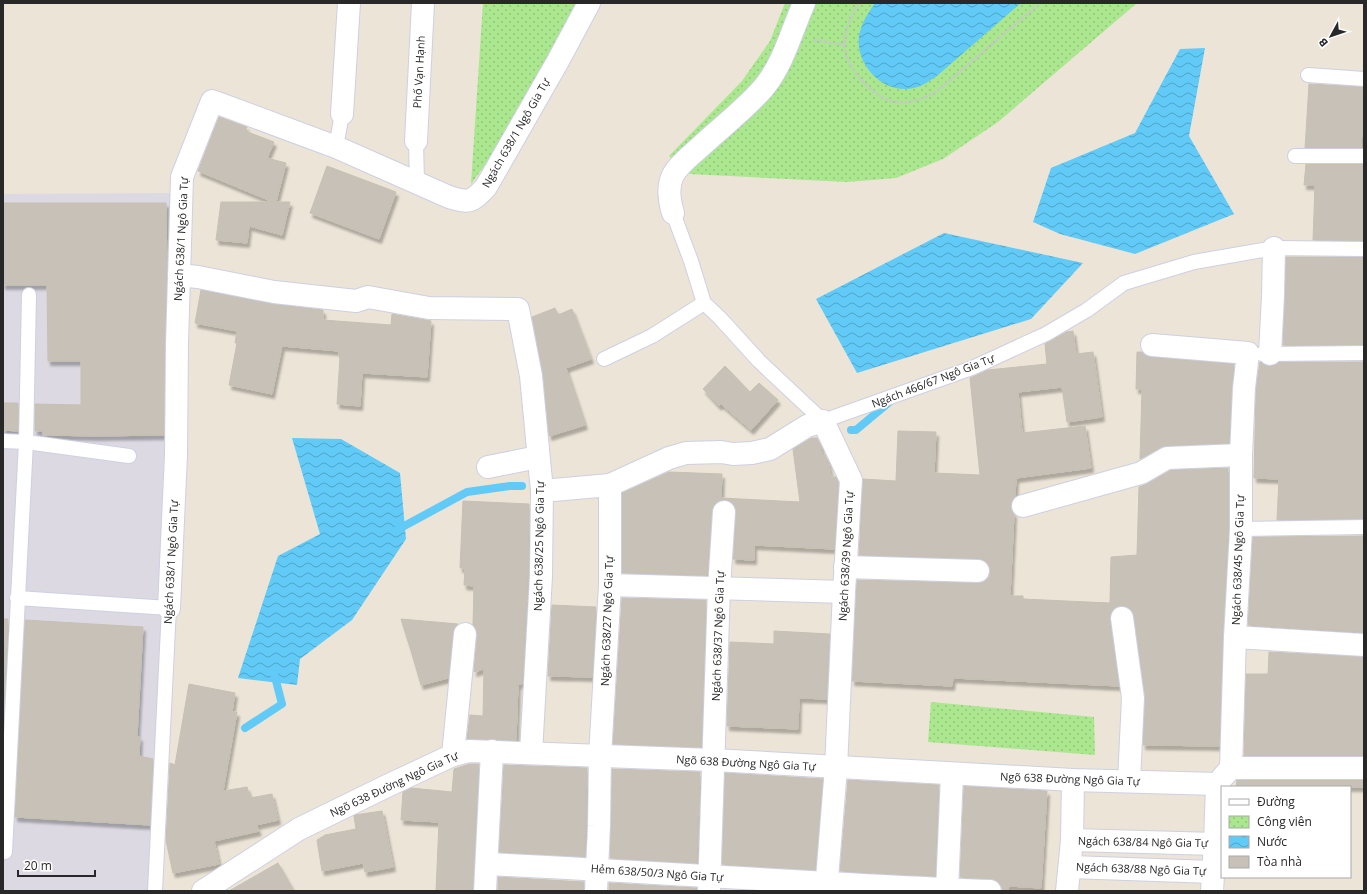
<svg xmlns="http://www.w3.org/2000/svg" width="1367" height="894" font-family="'Open Sans',sans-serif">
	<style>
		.industrial { fill: #dcd9e3 }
		.park { fill: url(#park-dots) }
		.water { fill: url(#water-waves) }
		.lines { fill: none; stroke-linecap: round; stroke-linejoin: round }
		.stream { stroke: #61caf7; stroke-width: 8 }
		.building { fill: #c7c1b8; stroke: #c7c0b1; filter: url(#shadow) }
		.service-casing { stroke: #cdd0e2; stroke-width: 16 }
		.minor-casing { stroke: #cdd0e2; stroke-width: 24 }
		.secondary-casing { stroke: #cdd0e2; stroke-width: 24 }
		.path { stroke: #c7c7c7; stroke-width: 2.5; stroke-dasharray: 3 2; stroke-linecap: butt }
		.service { stroke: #fff; stroke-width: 14 }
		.minor { stroke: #fff; stroke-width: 22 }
		.secondary { stroke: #fff; stroke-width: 22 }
		.labels { text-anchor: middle; stroke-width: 3.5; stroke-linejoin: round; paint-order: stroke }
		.street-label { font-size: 11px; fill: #282828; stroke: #fff }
	</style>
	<defs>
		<pattern id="park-dots" width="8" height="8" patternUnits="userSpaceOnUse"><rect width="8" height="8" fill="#aae78f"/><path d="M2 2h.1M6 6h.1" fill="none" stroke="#92c67b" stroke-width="1.8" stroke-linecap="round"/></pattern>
		<pattern id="water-waves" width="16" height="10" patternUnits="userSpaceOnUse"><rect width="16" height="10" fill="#61caf7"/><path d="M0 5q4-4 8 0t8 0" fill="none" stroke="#50a4c8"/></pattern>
		<filter id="shadow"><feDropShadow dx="2.5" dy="4.5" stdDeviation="1" flood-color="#0004"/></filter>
	</defs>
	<rect width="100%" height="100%" fill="#ece4d7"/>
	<path class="industrial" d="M 174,193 L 169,509 L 151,891 L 3,891 L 3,194 Z"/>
	<g class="park">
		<path d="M 483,3 L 579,3 L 491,157 L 471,184 Z"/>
		<path d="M 785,3 L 1137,3 L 998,122 L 943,159 L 896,178 L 847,182 L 690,174 L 669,156 L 742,81 L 770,41 Z"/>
		<path d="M 931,702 L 1094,717 L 1095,755 L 928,742 Z"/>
	</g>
	<g class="water">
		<path d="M 875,3 L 1021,3 L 938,75 C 931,80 923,86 914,88 C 884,95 855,65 859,36 C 861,24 868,13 875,3 Z"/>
		<path d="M 1205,48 L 1189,136 L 1234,214 L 1135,254 L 1060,234 L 1033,222 L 1051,168 L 1135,133 L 1180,49 Z"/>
		<path d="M 944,233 L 1083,263 L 1031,319 L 857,373 L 816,299 Z"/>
		<path d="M 292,438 L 341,439 L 400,473 L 406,539 L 352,620 L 300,659 L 297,685 L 238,678 L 278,556 L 320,534 Z"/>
	</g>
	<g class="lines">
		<g class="stream">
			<path d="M 851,430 L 856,430 L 892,400"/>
			<path d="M 395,531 L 467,492 L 510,486 L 522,486"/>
			<path d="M 245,728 L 282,704 L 274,673"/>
		</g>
	</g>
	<g class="building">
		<path d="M 1309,84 L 1364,87 L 1361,148 L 1305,148 Z"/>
		<path d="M 219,117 L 247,127 L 245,131 L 274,142 L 267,158 L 286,163 L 276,202 L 290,202 L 282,235 L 249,226 L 247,243 L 216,240 L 221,202 L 273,202 L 198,171 Z"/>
		<path d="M 1306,164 L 1364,164 L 1364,240 L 1313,240 L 1315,185 L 1304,185 Z"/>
		<path d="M 327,166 L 396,192 L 379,239 L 310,213 Z"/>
		<path d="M 3,203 L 166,203 L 167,274 L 164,435 L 96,436 L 43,435 L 43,431 L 35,431 L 35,404 L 81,405 L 81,361 L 48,361 L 47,285 L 3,285 Z"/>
		<path d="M 1286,257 L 1364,257 L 1364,345 L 1283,345 Z"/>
		<path d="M 201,290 L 273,304 L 323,310 L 323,320 L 391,325 L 392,314 L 431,321 L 427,377 L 362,373 L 360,406 L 337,404 L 340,357 L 339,357 L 339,351 L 282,346 L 272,394 L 229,385 L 237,343 L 235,343 L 237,331 L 195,323 Z"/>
		<path d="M 555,308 L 558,315 L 572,309 L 591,359 L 566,368 L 585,425 L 549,436 L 543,374 L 532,317 Z"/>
		<path d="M 1073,331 L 1076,354 L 1093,352 L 1102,417 L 1067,422 L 1062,387 L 1018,392 L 1022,433 L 1085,426 L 1091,468 L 1016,478 L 1015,497 L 1011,503 L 1011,509 L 1014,514 L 1010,596 L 1023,596 L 1023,599 L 1110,603 L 1111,557 L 1137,555 L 1139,487 L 1147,484 L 1171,470 L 1228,468 L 1228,529 L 1223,636 L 1219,746 L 1143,745 L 1145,696 L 1134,616 L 1132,610 L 1126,606 L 1121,606 L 1115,608 L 1111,613 L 1110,619 L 1119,686 L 953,678 L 952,686 L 852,681 L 857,580 L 978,583 L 984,582 L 989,577 L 990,572 L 989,565 L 984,560 L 978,559 L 859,555 L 863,479 L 896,481 L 898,431 L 936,432 L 934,473 L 980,475 L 970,378 L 988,370 L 1047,364 L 1045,344 L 1066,332 Z"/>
		<path d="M 1137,352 L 1142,352 L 1145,355 L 1151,357 L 1234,364 L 1232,387 L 1229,443 L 1166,446 L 1161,447 L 1140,459 L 1142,389 L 1136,389 Z"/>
		<path d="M 1260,362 L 1270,366 L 1275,365 L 1279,362 L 1364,362 L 1364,519 L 1277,520 L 1279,479 L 1254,478 L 1256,389 Z"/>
		<path d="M 725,366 L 750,392 L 759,383 L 778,400 L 751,430 L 721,404 L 719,406 L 703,389 Z"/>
		<path d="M 3,403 L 18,403 L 18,431 L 3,430 Z"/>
		<path d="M 811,438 L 817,438 L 821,446 L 822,455 L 825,455 L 828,461 L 831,477 L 836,477 L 838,482 L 834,549 L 754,545 L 754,560 L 733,559 L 736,512 L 735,507 L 731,502 L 724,500 L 719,501 L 714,505 L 712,511 L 707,575 L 622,573 L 622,493 L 669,472 L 722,474 L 721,498 L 800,502 L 793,449 Z"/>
		<path d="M 463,501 L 529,504 L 528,576 L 522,684 L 518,684 L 516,740 L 467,739 L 470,715 L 483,716 L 484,669 L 474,672 L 477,635 L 476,629 L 473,625 L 474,586 L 464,585 L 465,568 L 460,568 Z"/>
		<path d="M 1364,536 L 1364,632 L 1248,625 L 1253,537 Z"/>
		<path d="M 622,598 L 706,600 L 701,747 L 613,744 Z"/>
		<path d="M 552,605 L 596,607 L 592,677 L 548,676 Z"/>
		<path d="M 3,619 L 8,619 L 3,725 Z"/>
		<path d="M 401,619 L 458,624 L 455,627 L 453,633 L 448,678 L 421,685 L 412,654 Z"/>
		<path d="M 25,620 L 143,627 L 137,737 L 140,737 L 139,756 L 153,759 L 150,825 L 15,817 Z"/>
		<path d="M 774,631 L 830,634 L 827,699 L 799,698 L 798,729 L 727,726 L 730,642 L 774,644 Z"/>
		<path d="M 1269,652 L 1364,657 L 1364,756 L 1244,756 L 1246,674 L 1268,674 Z"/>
		<path d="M 189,684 L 235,693 L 232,712 L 237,712 L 223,791 L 247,787 L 250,798 L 272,794 L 278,820 L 256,825 L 259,831 L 214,841 L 219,864 L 173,873 L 166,840 L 170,763 L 175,765 Z"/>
		<path d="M 470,764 L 479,764 L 473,891 L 436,891 L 439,822 L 401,820 L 403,792 L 411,788 L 452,792 L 454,769 Z"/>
		<path d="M 504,765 L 587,768 L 585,857 L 499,852 Z"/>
		<path d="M 612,769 L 700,772 L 697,863 L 610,858 Z"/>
		<path d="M 725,773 L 823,779 L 815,870 L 722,864 Z"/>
		<path d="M 848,780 L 939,785 L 935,876 L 840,871 Z"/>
		<path d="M 1237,780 L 1364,780 L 1364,787 L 1236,787 Z"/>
		<path d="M 964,786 L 1047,791 L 1041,888 L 1009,886 L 1008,890 L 1002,889 L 1001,885 L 997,881 L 991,879 L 960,877 Z"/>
		<path d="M 382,811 L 393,867 L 365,872 L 363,863 L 322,871 L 317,840 L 325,835 L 356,829 L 354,816 L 355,815 Z"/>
		<path d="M 278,863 L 294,891 L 229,891 Z"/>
		<path d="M 498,877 L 584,882 L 584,891 L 498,891 Z"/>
		<path d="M 609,883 L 697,888 L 697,891 L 609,891 Z"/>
	</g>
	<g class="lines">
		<g class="service-casing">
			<g id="service">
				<path d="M 1308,75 L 1364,79"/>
				<path d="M 416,141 L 417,183"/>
				<path d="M 336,147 L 342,114"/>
				<path d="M 1295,156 L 1364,156"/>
				<path d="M 673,213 L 691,261 L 704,303 L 720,318 L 759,361 L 823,421 L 972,368 L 1046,334 L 1087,310 L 1124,283 L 1194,262 L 1274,248 L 1364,249"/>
				<path d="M 1262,354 L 1364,353"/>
				<path d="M 604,359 L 652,336 L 704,303"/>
				<path d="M 3,441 L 26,442 L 129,456"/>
				<path d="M 1241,529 L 1364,527"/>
				<path d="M 17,598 L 169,608 L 155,891"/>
				<path d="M 5,852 L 26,442 L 29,295"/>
			</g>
		</g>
		<g class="minor-casing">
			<g id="minor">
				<path d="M 673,213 C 669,200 667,187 673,175 C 679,164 690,156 699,148 C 719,129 748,107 765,86 C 784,62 792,30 804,3"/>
				<path d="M 179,275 L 198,277 L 274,292 L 356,301 L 368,297 L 429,308 L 518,309 L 531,376 L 542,491 L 541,576 L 531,753"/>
				<path d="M 1152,345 L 1248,353 L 1244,388 L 1241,455 L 1241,529 L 1235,637 L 1231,768"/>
				<path d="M 1270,354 L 1273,296 L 1274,248"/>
				<path d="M 488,467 L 538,457"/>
				<path d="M 542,491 L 610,485 L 669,458 L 686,453 L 721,452 L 733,454 L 752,453 L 770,449 L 807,426 L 823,421 L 851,480 L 844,592 L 836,768 L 826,891"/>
				<path d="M 1023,506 L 1141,473 L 1167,458 L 1241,455"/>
				<path d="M 845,567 L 978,571"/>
				<path d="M 610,585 L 844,592"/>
				<path d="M 169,608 L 176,455 L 177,344 L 182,177 L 212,101 L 336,147 L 449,197 C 469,203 471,203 486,187 L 558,61 L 589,3"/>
				<path d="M 1122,618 L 1133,698 L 1129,781"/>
				<path d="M 1235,637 L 1364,645"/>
				<path d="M 453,755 L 465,634"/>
				<path d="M 1222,778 L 1231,768 L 1364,768"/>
				<path d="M 1072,840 L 1215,844"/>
				<path d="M 487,864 C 655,872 822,884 990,891"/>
				<path d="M 1070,867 L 1213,872"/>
				<path d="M 203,891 L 299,829 L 389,785 L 453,755 L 469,751 L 713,760 L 1073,780 L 1217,784 L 1215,844 L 1212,891"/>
				<path d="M 485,891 L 492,751"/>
				<path d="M 596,891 L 599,826 L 600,756 L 610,585 L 610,485"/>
				<path d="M 709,891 L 719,588 L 724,512"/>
				<path d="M 947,891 L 952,774"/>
				<path d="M 1067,891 L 1072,840 L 1073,780"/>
			</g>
		</g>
		<g class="secondary-casing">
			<g id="secondary">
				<path d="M 342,114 L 349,3"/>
				<path d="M 416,141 L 423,3"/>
			</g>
		</g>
		<g class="path">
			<path d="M 859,3 C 851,16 843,33 845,49 C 847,69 875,99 895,102 C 910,104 924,98 936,92 L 1040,3"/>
			<path d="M 814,40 L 845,45"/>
		</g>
		<use href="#service" class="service"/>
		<use href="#minor" class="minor"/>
		<use href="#secondary" class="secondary"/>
	</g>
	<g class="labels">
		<g class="street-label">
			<text transform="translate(419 72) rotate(-87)" y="4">Phố Vạn Hạnh</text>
			<text transform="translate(516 133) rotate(-60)" y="4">Ngách 638/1 Ngô Gia Tự</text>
			<text transform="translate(181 239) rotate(-87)" y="4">Ngách 638/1 Ngô Gia Tự</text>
			<text transform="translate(933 381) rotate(-21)" y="4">Ngách 466/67 Ngô Gia Tự</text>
			<text transform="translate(539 546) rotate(-89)" y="4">Ngách 638/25 Ngô Gia Tự</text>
			<text transform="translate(846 556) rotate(-87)" y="4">Ngách 638/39 Ngô Gia Tự</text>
			<text transform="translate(1238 560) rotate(-88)" y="4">Ngách 638/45 Ngô Gia Tự</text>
			<text transform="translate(171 562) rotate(-87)" y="4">Ngách 638/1 Ngô Gia Tự</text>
			<text transform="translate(607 621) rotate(-88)" y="4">Ngách 638/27 Ngô Gia Tự</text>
			<text transform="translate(718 636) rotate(-88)" y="4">Ngách 638/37 Ngô Gia Tự</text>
			<text transform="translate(746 763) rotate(3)" y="4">Ngõ 638 Đường Ngô Gia Tự</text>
			<text transform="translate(1070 779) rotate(2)" y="4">Ngõ 638 Đường Ngô Gia Tự</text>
			<text transform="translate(394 784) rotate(-25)" y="4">Ngõ 638 Đường Ngô Gia Tự</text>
			<text transform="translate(1143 842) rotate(1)" y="4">Ngách 638/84 Ngô Gia Tự</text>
			<text transform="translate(1141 869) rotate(2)" y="4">Ngách 638/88 Ngô Gia Tự</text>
			<text transform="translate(657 873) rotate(4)" y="4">Hẻm 638/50/3 Ngô Gia Tự</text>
		</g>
	</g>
	<rect width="1367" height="894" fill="none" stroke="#282828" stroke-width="8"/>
	<rect x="1221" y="786" width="130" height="92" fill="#ffffff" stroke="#a9a9a9"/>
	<rect x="1229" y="799" width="20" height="6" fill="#ffffff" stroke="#a9a9a9"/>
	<text x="1257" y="806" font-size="12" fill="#282828">Đường</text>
	<rect x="1229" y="816" width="20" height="12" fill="url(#park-dots)" stroke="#a9a9a9"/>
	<text x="1257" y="826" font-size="12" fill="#282828">Công viên</text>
	<rect x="1229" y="836" width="20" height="12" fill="url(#water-waves)" stroke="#a9a9a9"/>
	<text x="1257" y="846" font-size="12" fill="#282828">Nước</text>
	<rect x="1229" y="856" width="20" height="12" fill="#c7c1b8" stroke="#a9a9a9"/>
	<text x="1257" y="866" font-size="12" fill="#282828">Tòa nhà</text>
	<g transform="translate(1331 36) rotate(230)" stroke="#ffffff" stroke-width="3" paint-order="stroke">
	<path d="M0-3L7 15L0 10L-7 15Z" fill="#282828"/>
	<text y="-6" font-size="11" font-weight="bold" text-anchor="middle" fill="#282828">B</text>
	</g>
	<path d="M18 870v6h77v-6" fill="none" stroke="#282828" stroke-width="2"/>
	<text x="24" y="870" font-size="12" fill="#282828" stroke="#ffffff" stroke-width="3" paint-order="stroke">20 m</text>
</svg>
